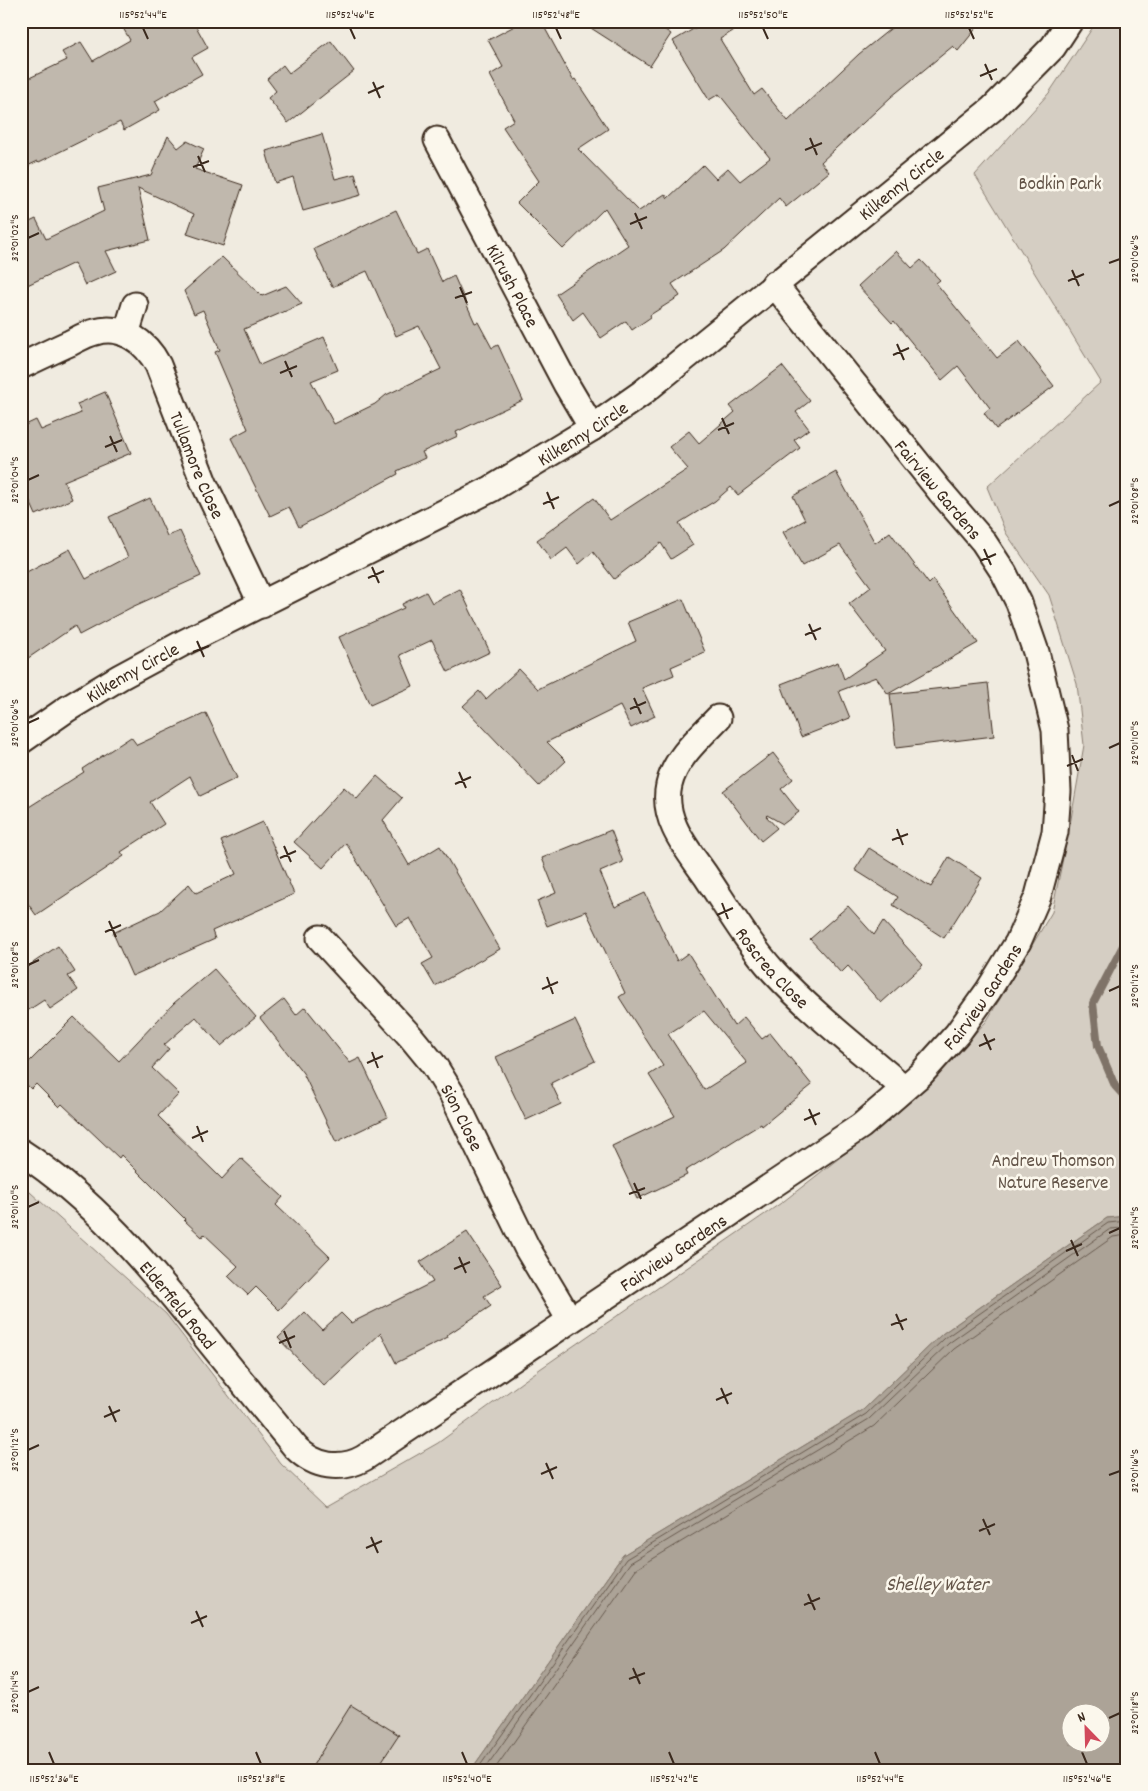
<svg xmlns="http://www.w3.org/2000/svg" width="1148" height="1791" font-family="Dekko,sans-serif">
	<style>
		.green { fill: #d5cec3; stroke: #887c70 }
		.water { fill: #aca397; stroke: #7f7367; fill-rule: evenodd }
		.lines { fill: none; stroke-linecap: round; stroke-linejoin: round }
		.shore { stroke: #685a4e; stroke-width: 1 }
		.stream { stroke: #7f7367; stroke-width: 8 }
		.building { fill: #c0b8ad; stroke: #3b2a1e; fill-rule: evenodd }
		.minor-casing { stroke: #3b2a1e; stroke-width: 29 }
		.minor { stroke: #fbf7ec; stroke-width: 25 }
		.ticks { fill: none; stroke: #3b2a1e; stroke-width: 2 }
		.labels { text-anchor: middle; stroke-width: 5; stroke-linejoin: round; paint-order: stroke }
		.park-label { font-size: 19px; fill: #625347; stroke: #fbf7ec }
		.street-label { font-size: 19px; fill: #3b2a1e; stroke: #fbf7ec }
		.water-label { font-size: 20px; font-style: italic; fill: #635448; stroke: #fbf7ec }
		.neatline { fill: none; stroke: #3b2a1e; stroke-width: 2 }
		.ticks-label { font-size: 12px; text-anchor: middle; fill: #3b2a1e }
	</style>
	<rect width="100%" height="100%" fill="#f0ebe0"/>
	<filter id="ink" filterUnits="userSpaceOnUse"><feTurbulence type="fractalNoise" baseFrequency=".02" numOctaves="2"/><feDisplacementMap in="SourceGraphic" scale="10" xChannelSelector="R" yChannelSelector="G"/><feConvolveMatrix kernelMatrix="1 2 1 2 8 2 1 2 1" color-interpolation-filters="sRGB"/></filter>
	<g filter="url(#ink)">
		<path class="green" d="M 1097,21 L 1127,21 L 1127,1216 L 1107,1218 L 942,1334 L 863,1410 L 623,1555 L 471,1770 L 21,1770 L 21,1184 L 166,1314 L 281,1464 L 326,1507 L 438,1443 L 540,1369 L 784,1201 L 902,1109 L 986,1022 L 1052,912 L 1071,819 L 1084,745 L 1077,684 L 1049,595 L 1006,533 L 987,487 L 1101,382 L 975,175 L 1049,93 Z"/>
		<path class="water" d="M 1127,1216 L 1127,1770 L 471,1770 L 623,1555 L 863,1410 L 942,1334 L 1107,1218 ZM 1070,1714 L 1100,1714 L 1100,1744 L 1070,1744 Z"/>
		<g class="lines">
			<g class="shore">
				<path d="M 477,1770 L 626,1559 L 866,1414 L 945,1338 L 1108,1223 L 1127,1221"/>
				<path d="M 484,1770 L 630,1563 L 869,1419 L 949,1343 L 1110,1229 L 1127,1228"/>
				<path d="M 494,1770 L 636,1569 L 874,1426 L 954,1349 L 1113,1237 L 1127,1235"/>
			</g>
			<path class="stream" d="M 1127,938 L 1093,1003 L 1098,1046 L 1115,1086 L 1127,1099"/>
		</g>
		<g class="building">
			<path d="M 134,21 L 193,21 L 208,48 L 192,57 L 202,74 L 155,101 L 160,110 L 124,130 L 120,122 L 39,162 L 38,161 L 21,169 L 21,82 L 67,60 L 62,52 L 81,42 L 93,61 L 130,40 L 123,28 Z"/>
			<path d="M 524,21 L 541,21 L 573,80 L 575,79 L 608,129 L 578,149 L 639,211 L 665,194 L 668,198 L 703,165 L 716,179 L 728,168 L 740,181 L 770,158 L 719,94 L 709,100 L 673,41 L 707,21 L 749,21 L 720,39 L 754,95 L 762,89 L 788,121 L 859,54 L 900,21 L 982,21 L 958,51 L 953,46 L 891,97 L 821,162 L 829,172 L 786,207 L 779,198 L 724,250 L 672,284 L 680,296 L 650,315 L 651,317 L 632,330 L 626,321 L 601,338 L 583,312 L 573,320 L 556,294 L 628,245 L 605,208 L 563,249 L 517,203 L 539,181 L 503,127 L 514,120 L 490,75 L 503,67 L 488,40 Z"/>
			<path d="M 580,21 L 652,21 L 671,34 L 650,66 Z"/>
			<path d="M 331,41 L 354,71 L 288,123 L 268,98 L 276,91 L 267,79 L 283,65 L 289,73 Z"/>
			<path d="M 322,134 L 335,179 L 355,174 L 361,195 L 303,211 L 293,177 L 275,183 L 266,151 Z"/>
			<path d="M 168,136 L 178,148 L 187,141 L 204,149 L 195,169 L 243,185 L 223,246 L 187,234 L 194,214 L 138,188 L 150,240 L 106,251 L 116,271 L 85,285 L 74,263 L 21,288 L 21,226 L 36,219 L 46,239 L 104,211 L 98,188 L 151,175 Z"/>
			<path d="M 396,210 L 417,254 L 427,249 L 442,282 L 454,276 L 475,323 L 478,322 L 492,348 L 498,345 L 523,400 L 456,432 L 458,436 L 422,452 L 425,458 L 397,471 L 398,474 L 299,527 L 289,507 L 270,516 L 231,438 L 248,429 L 215,352 L 220,350 L 203,310 L 194,314 L 184,291 L 222,257 L 262,296 L 286,286 L 302,304 L 244,329 L 260,365 L 324,337 L 338,370 L 311,381 L 334,424 L 375,404 L 386,395 L 441,369 L 419,326 L 396,336 L 367,271 L 332,287 L 314,249 Z"/>
			<path d="M 896,251 L 912,268 L 921,260 L 940,280 L 936,283 L 997,358 L 1019,341 L 1054,386 L 996,429 L 984,413 L 990,408 L 958,366 L 942,380 L 894,321 L 892,323 L 858,286 Z"/>
			<path d="M 782,366 L 810,401 L 796,412 L 809,429 L 794,440 L 800,448 L 738,495 L 731,487 L 715,501 L 679,523 L 693,545 L 671,559 L 661,543 L 614,579 L 593,552 L 579,564 L 567,548 L 551,560 L 537,540 L 594,498 L 610,520 L 688,469 L 669,447 L 689,431 L 699,443 L 735,412 L 730,406 Z"/>
			<path d="M 105,392 L 131,453 L 64,481 L 72,499 L 36,515 L 28,497 L 21,500 L 21,427 L 36,420 L 41,430 L 81,413 L 77,404 Z"/>
			<path d="M 836,472 L 875,543 L 890,532 L 929,584 L 933,580 L 978,643 L 888,694 L 876,677 L 839,691 L 850,718 L 801,737 L 781,684 L 838,662 L 844,679 L 885,651 L 849,604 L 871,587 L 840,545 L 802,566 L 783,532 L 805,520 L 793,496 Z"/>
			<path d="M 150,498 L 167,536 L 180,531 L 201,576 L 132,607 L 79,635 L 75,626 L 21,663 L 21,575 L 70,549 L 86,579 L 128,557 L 109,517 Z"/>
			<path d="M 460,589 L 490,652 L 448,672 L 432,640 L 400,655 L 413,686 L 370,705 L 339,637 L 404,608 L 402,604 L 426,592 L 432,603 Z"/>
			<path d="M 683,599 L 705,652 L 671,667 L 674,675 L 642,688 L 655,716 L 631,728 L 620,706 L 547,742 L 566,761 L 539,786 L 463,706 L 479,691 L 486,699 L 519,669 L 538,689 L 636,641 L 628,622 Z"/>
			<path d="M 988,683 L 994,736 L 896,748 L 890,694 Z"/>
			<path d="M 206,713 L 237,778 L 200,796 L 190,776 L 150,802 L 164,824 L 121,852 L 124,856 L 36,915 L 21,894 L 21,812 L 84,772 L 82,769 L 131,737 L 137,745 Z"/>
			<path d="M 773,753 L 793,779 L 781,789 L 799,812 L 783,824 L 767,815 L 766,816 L 777,828 L 761,841 L 723,791 Z"/>
			<path d="M 377,776 L 402,798 L 383,820 L 409,865 L 440,846 L 500,949 L 435,986 L 422,964 L 433,958 L 410,918 L 396,926 L 346,843 L 323,868 L 294,842 L 344,787 L 357,799 Z"/>
			<path d="M 263,822 L 294,894 L 212,931 L 215,939 L 132,976 L 113,933 L 160,911 L 189,884 L 196,893 L 236,874 L 221,841 Z"/>
			<path d="M 611,830 L 623,862 L 600,872 L 615,907 L 645,893 L 677,961 L 688,953 L 734,1026 L 744,1017 L 762,1039 L 770,1033 L 812,1085 L 762,1126 L 761,1124 L 685,1171 L 687,1175 L 637,1199 L 612,1146 L 675,1116 L 649,1075 L 663,1066 L 619,997 L 625,993 L 586,911 L 547,926 L 537,901 L 556,893 L 542,858 ZM 704,1011 L 747,1063 L 704,1090 L 668,1034 Z"/>
			<path d="M 869,848 L 931,887 L 949,857 L 982,878 L 944,938 L 893,905 L 898,897 L 855,870 Z"/>
			<path d="M 848,906 L 874,935 L 883,921 L 923,965 L 881,1003 L 848,966 L 841,973 L 810,939 Z"/>
			<path d="M 58,946 L 75,972 L 68,976 L 78,990 L 50,1009 L 44,1000 L 21,1015 L 21,971 Z"/>
			<path d="M 214,969 L 256,1017 L 221,1046 L 196,1017 L 164,1045 L 169,1049 L 152,1068 L 179,1094 L 158,1116 L 222,1179 L 241,1158 L 283,1197 L 276,1205 L 330,1257 L 279,1310 L 256,1287 L 248,1295 L 228,1276 L 238,1266 L 204,1234 L 202,1237 L 184,1220 L 185,1219 L 121,1155 L 119,1158 L 62,1104 L 59,1107 L 36,1084 L 31,1089 L 21,1079 L 21,1070 L 74,1017 L 119,1061 L 174,1003 Z"/>
			<path d="M 284,999 L 296,1015 L 305,1007 L 350,1063 L 360,1058 L 388,1117 L 336,1142 L 303,1073 L 260,1018 Z"/>
			<path d="M 575,1020 L 595,1061 L 551,1083 L 561,1104 L 526,1120 L 496,1057 Z"/>
			<path d="M 467,1232 L 502,1285 L 484,1296 L 491,1306 L 447,1335 L 448,1337 L 396,1363 L 381,1333 L 324,1386 L 278,1338 L 305,1312 L 322,1330 L 341,1313 L 351,1323 L 433,1282 L 420,1262 Z"/>
			<path d="M 351,1705 L 399,1735 L 376,1770 L 310,1770 Z"/>
		</g>
		<g class="lines">
			<g class="minor-casing">
				<g id="minor">
					<path id="s1" d="M 437,140 L 566,384 L 592,428"/>
					<path d="M 126,334 L 135,305"/>
					<path id="s2" d="M 21,366 C 38,358 54,350 70,343 C 78,339 86,334 95,332 C 122,324 146,342 158,365 L 204,483 L 262,605"/>
					<path id="s3" d="M 718,718 C 700,737 675,758 669,785 C 661,820 688,850 706,876 C 728,909 748,943 774,972 C 813,1014 860,1050 904,1088"/>
					<path id="s4" d="M 21,741 L 67,709 L 120,677 L 183,643 L 491,489 L 592,428 L 642,393 L 992,109 L 1053,47 L 1070,21"/>
					<path id="s5" d="M 320,938 L 411,1037 L 434,1065 L 453,1096 L 527,1248 L 570,1320"/>
					<path id="s6" d="M 21,1152 C 92,1198 148,1265 200,1330 C 232,1370 264,1409 296,1448 C 315,1467 341,1471 364,1458 L 861,1126 L 921,1074 L 957,1034 L 988,991 L 1018,942 L 1038,896 L 1055,832 L 1058,791 L 1055,730 L 1036,652 L 1019,603 L 1004,573 L 983,541 L 940,491 L 774,284"/>
				</g>
			</g>
			<use href="#minor" class="minor"/>
		</g>
	</g>
	<path class="ticks" d="M 143,28 L 148,39M 350,28 L 355,39M 556,28 L 561,39M 763,28 L 768,39M 969,28 L 974,39M 985,64 L 992,80M 980,76 L 997,69M 373,82 L 380,98M 368,93 L 384,86M 810,138 L 817,155M 805,150 L 822,143M 198,156 L 205,172M 193,167 L 209,161M 635,213 L 642,229M 630,224 L 647,217M 28,238 L 39,233M 1109,263 L 1120,259M 1072,270 L 1079,286M 1068,281 L 1084,274M 460,287 L 467,303M 455,298 L 472,292M 897,344 L 904,360M 893,355 L 909,348M 285,361 L 292,377M 280,373 L 297,366M 722,418 L 729,434M 718,430 L 734,423M 110,436 L 117,452M 105,447 L 122,440M 28,480 L 39,475M 547,492 L 554,509M 543,504 L 559,497M 1109,506 L 1120,501M 984,549 L 991,565M 980,561 L 996,554M 372,567 L 379,583M 368,578 L 384,571M 809,624 L 816,640M 805,635 L 821,628M 197,641 L 204,657M 193,652 L 209,646M 634,698 L 641,714M 630,709 L 646,702M 28,723 L 39,718M 1109,748 L 1120,743M 1072,755 L 1078,771M 1067,766 L 1083,759M 459,772 L 466,788M 455,784 L 471,777M 897,829 L 903,845M 892,840 L 908,834M 284,846 L 291,862M 280,858 L 296,851M 722,903 L 728,919M 717,915 L 733,908M 109,921 L 116,937M 105,932 L 121,925M 28,965 L 39,960M 547,977 L 553,994M 542,989 L 558,982M 1109,991 L 1120,986M 984,1034 L 991,1050M 979,1046 L 995,1039M 372,1052 L 378,1068M 367,1063 L 383,1056M 809,1109 L 816,1125M 804,1120 L 820,1113M 197,1126 L 203,1142M 192,1138 L 208,1131M 634,1183 L 641,1199M 629,1194 L 645,1188M 28,1207 L 39,1202M 1109,1233 L 1120,1228M 1071,1240 L 1078,1256M 1066,1251 L 1082,1244M 459,1257 L 466,1273M 454,1269 L 470,1262M 896,1314 L 903,1330M 891,1325 L 907,1319M 284,1331 L 291,1348M 279,1343 L 295,1336M 721,1388 L 728,1404M 716,1400 L 732,1393M 109,1406 L 116,1422M 104,1417 L 120,1410M 28,1450 L 39,1445M 546,1463 L 553,1479M 541,1474 L 557,1467M 1109,1475 L 1120,1471M 983,1519 L 990,1535M 979,1531 L 995,1524M 371,1537 L 378,1553M 366,1548 L 382,1541M 808,1594 L 815,1610M 804,1605 L 820,1598M 196,1611 L 203,1627M 191,1623 L 207,1616M 633,1668 L 640,1684M 629,1679 L 645,1673M 28,1692 L 39,1687M 1109,1718 L 1120,1713M 49,1752 L 54,1764M 256,1752 L 261,1764M 462,1752 L 467,1764M 669,1752 L 674,1764M 875,1752 L 880,1764M 1082,1752 L 1087,1764"/>
	<g class="labels">
		<g class="park-label">
			<text x="1060" y="189">Bodkin Park</text>
			<text x="1053" y="1166">Andrew Thomson<tspan x="1053" dy="22">Nature Reserve</tspan></text>
		</g>
		<g class="street-label">
			<text dy="7" stroke="none"><textPath href="#s4" startOffset="1046">Kilkenny Circle</textPath></text>
			<text dy="7" stroke="none"><textPath href="#s1" startOffset="164">Kilrush Place</textPath></text>
			<text dy="7" stroke="none"><textPath href="#s4" startOffset="641">Kilkenny Circle</textPath></text>
			<text dy="7" stroke="none"><textPath href="#s2" startOffset="266">Tullamore Close</textPath></text>
			<text transform="translate(939 489) rotate(50)" y="7">Fairview Gardens</text>
			<text dy="7" stroke="none"><textPath href="#s4" startOffset="131">Kilkenny Circle</textPath></text>
			<text dy="7" stroke="none"><textPath href="#s3" startOffset="299">Roscrea Close</textPath></text>
			<text dy="7" stroke="none"><textPath href="#s6" startOffset="1256">Fairview Gardens</textPath></text>
			<text dy="7" stroke="none"><textPath href="#s5" startOffset="230">Sion Close</textPath></text>
			<text dy="7" stroke="none"><textPath href="#s6" startOffset="851">Fairview Gardens</textPath></text>
			<text dy="7" stroke="none"><textPath href="#s6" startOffset="220">Elderfield Road</textPath></text>
		</g>
		<g class="water-label">
			<text x="937" y="1590">Shelley Water</text>
		</g>
	</g>
	<rect width="1148" height="1791" fill="none" stroke="#fbf7ec" stroke-width="55"/>
	<g transform="translate(1086 1728) rotate(337)"><circle r="24" fill="#fbf7ec" stroke="#aea59a"/>
	<path d="M0-4L9 19L0 12L-9 19Z" fill="#d1495b"/>
	<text y="-8" font-size="14" font-weight="bold" text-anchor="middle" fill="#3b2a1e">N</text>
	</g>
	<rect x="28" y="28" width="1092" height="1736" class="neatline"/>
	<g class="ticks-label">
		<text x="143" y="18">115°52'44"E</text>
		<text x="350" y="18">115°52'46"E</text>
		<text x="556" y="18">115°52'48"E</text>
		<text x="763" y="18">115°52'50"E</text>
		<text x="969" y="18">115°52'52"E</text>
		<text transform="translate(14 238) rotate(-90)" y="4">32°01'02"S</text>
		<text transform="translate(1134 259) rotate(-90)" y="4">32°01'06"S</text>
		<text transform="translate(14 480) rotate(-90)" y="4">32°01'04"S</text>
		<text transform="translate(1134 501) rotate(-90)" y="4">32°01'08"S</text>
		<text transform="translate(14 723) rotate(-90)" y="4">32°01'06"S</text>
		<text transform="translate(1134 743) rotate(-90)" y="4">32°01'10"S</text>
		<text transform="translate(14 965) rotate(-90)" y="4">32°01'08"S</text>
		<text transform="translate(1134 986) rotate(-90)" y="4">32°01'12"S</text>
		<text transform="translate(14 1207) rotate(-90)" y="4">32°01'10"S</text>
		<text transform="translate(1134 1228) rotate(-90)" y="4">32°01'14"S</text>
		<text transform="translate(14 1450) rotate(-90)" y="4">32°01'12"S</text>
		<text transform="translate(1134 1471) rotate(-90)" y="4">32°01'16"S</text>
		<text transform="translate(14 1692) rotate(-90)" y="4">32°01'14"S</text>
		<text transform="translate(1134 1713) rotate(-90)" y="4">32°01'18"S</text>
		<text x="54" y="1782">115°52'36"E</text>
		<text x="261" y="1782">115°52'38"E</text>
		<text x="467" y="1782">115°52'40"E</text>
		<text x="674" y="1782">115°52'42"E</text>
		<text x="880" y="1782">115°52'44"E</text>
		<text x="1087" y="1782">115°52'46"E</text>
	</g>
</svg>
